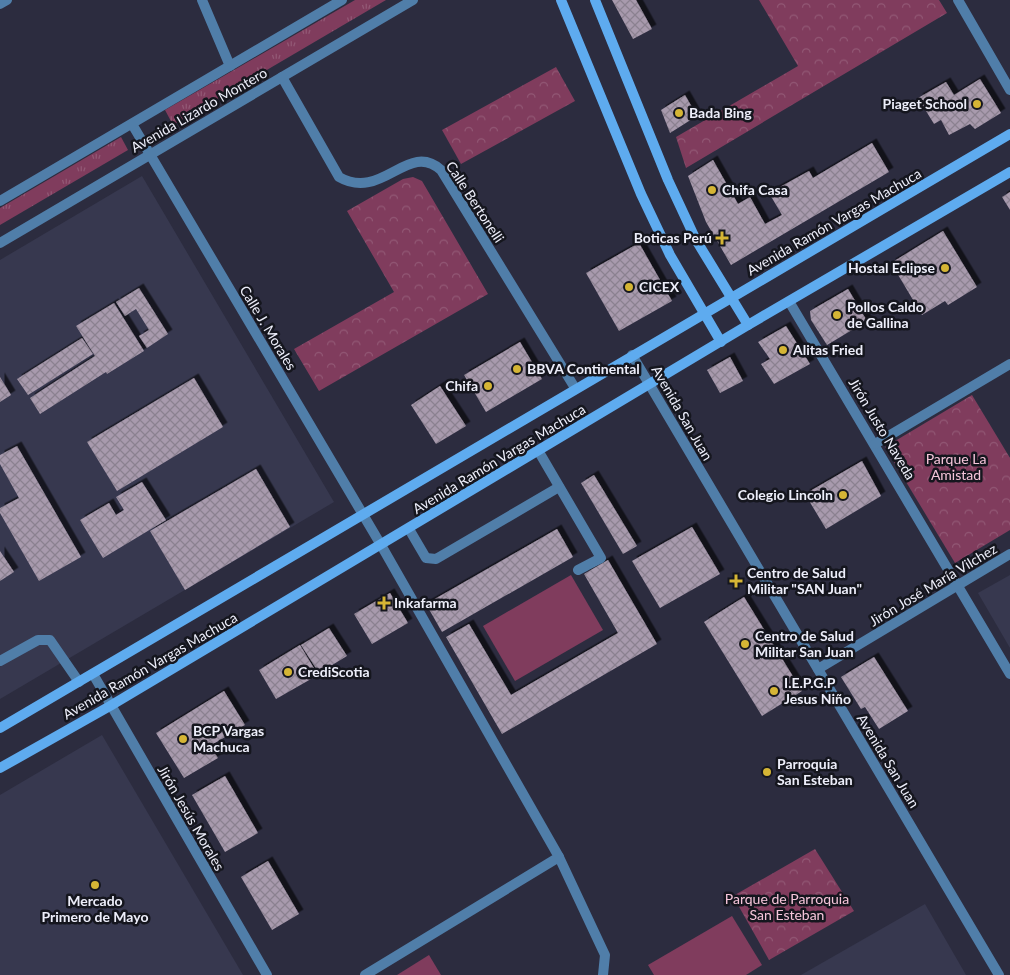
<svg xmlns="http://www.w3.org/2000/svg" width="1010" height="975" font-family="Lato,sans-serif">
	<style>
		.built { fill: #37384f }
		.grass { fill: url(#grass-tufts) }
		.park { fill: url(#park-crowns) }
		.pitch { fill: #803c5d }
		.building { fill: url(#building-cross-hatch); filter: url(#shadow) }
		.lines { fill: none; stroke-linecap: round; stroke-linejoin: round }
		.service { stroke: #507ea9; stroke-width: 10 }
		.minor { stroke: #507ea9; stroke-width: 10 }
		.tertiary { stroke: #507ea9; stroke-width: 10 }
		.secondary { stroke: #5eabef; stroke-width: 10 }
		.poi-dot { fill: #d5b535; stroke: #15161e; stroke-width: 2 }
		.labels { text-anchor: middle; stroke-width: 5; stroke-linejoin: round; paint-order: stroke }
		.poi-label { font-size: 14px; font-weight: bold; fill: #edeefa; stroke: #15161e; text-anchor: start }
		.street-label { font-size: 14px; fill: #edeefa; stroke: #15161e }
		.park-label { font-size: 14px; fill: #f6c5da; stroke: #15161e }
	</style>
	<defs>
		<pattern id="grass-tufts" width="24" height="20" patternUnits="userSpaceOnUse" patternTransform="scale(1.25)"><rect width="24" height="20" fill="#803c5d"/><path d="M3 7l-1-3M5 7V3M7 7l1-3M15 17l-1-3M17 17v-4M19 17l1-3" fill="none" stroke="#925875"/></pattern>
		<pattern id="park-crowns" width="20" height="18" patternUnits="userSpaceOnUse" patternTransform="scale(1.25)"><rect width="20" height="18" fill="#803c5d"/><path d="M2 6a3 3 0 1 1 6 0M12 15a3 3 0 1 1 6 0" fill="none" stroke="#925875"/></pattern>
		<pattern id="building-cross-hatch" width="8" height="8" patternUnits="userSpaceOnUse" patternTransform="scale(1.25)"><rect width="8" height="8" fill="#a89aad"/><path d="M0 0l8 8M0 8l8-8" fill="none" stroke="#8b8190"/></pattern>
		<filter id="shadow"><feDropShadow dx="4.5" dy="-4.5" stdDeviation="0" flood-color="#0009"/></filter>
	</defs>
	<rect width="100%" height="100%" fill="#2c2c3f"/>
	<g class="built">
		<path d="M 142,176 L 334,502 L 0,699 L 0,260 Z"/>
		<path d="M 1010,575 L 1010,648 L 978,593 Z"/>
		<path d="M 102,735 L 243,975 L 0,975 L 0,795 Z"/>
		<path d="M 925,904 L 966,975 L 801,975 Z"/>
	</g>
	<g class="grass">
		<path d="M 355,0 L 386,0 L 173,125 L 165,110 Z"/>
		<path d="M 121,137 L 128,150 L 0,225 L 0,208 Z"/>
	</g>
	<g class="park">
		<path d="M 759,0 L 939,0 L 947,13 L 686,168 L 676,137 L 798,66 Z"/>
		<path d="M 556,67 L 575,101 L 461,164 L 442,130 Z"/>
		<path d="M 413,177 L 422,181 L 488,294 L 319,391 L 294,349 L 394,292 L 347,211 L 403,179 Z"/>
		<path d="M 972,395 L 1010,458 L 1010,530 L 955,563 L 885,447 Z"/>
		<path d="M 815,849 L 854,911 L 769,960 L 733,896 Z"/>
	</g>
	<g class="pitch">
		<path d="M 571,575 L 603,630 L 515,681 L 483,626 Z"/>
		<path d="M 732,916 L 762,965 L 746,975 L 654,975 L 648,965 Z"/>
		<path d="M 429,955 L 441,975 L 397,975 Z"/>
	</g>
	<g class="building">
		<path d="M 612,0 L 636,0 L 652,29 L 633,39 Z"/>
		<path d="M 980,79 L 1001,113 L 975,129 L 970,124 L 949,135 L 941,120 L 934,124 L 918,98 L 946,82 L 954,95 Z"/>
		<path d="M 685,95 L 697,116 L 670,133 L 661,110 Z"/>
		<path d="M 872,143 L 889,172 L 731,265 L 706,222 L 688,176 L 713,160 L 738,204 L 750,197 L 765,224 L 782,215 L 769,193 L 809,171 L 813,178 Z"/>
		<path d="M 1010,192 L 1010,210 L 1002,197 Z"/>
		<path d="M 943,231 L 977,287 L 948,305 L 945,301 L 922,315 L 891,263 Z"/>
		<path d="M 639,243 L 672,301 L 619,331 L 586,273 Z"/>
		<path d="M 139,288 L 168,334 L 147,348 L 139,336 L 149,330 L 136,309 L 125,316 L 116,302 Z"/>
		<path d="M 848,289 L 867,321 L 827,345 L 811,320 L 810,311 Z"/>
		<path d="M 114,303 L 144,351 L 107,374 L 106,372 L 40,414 L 30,398 L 95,356 L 76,326 Z"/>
		<path d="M 786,326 L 810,364 L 774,384 L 761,364 L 770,359 L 758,342 Z"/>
		<path d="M 82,338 L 93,354 L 28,395 L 17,379 Z"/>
		<path d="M 520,342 L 542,379 L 486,412 L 464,375 Z"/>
		<path d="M 730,357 L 743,381 L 720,393 L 707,370 Z"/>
		<path d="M 0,377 L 11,395 L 0,402 Z"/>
		<path d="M 194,378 L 223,427 L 117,491 L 87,442 Z"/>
		<path d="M 440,386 L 466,426 L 436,444 L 411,405 Z"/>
		<path d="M 17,446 L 81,557 L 39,581 L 0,513 L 0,508 L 19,498 L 0,464 L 0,455 Z"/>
		<path d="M 862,461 L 881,496 L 826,529 L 805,494 Z"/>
		<path d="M 256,469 L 290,527 L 185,590 L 150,531 Z"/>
		<path d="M 594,475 L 637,546 L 623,554 L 581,483 Z"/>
		<path d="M 142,482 L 166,520 L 103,558 L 80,520 L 109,503 L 116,515 L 124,510 L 116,497 Z"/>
		<path d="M 692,527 L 720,574 L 660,608 L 632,561 Z"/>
		<path d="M 557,529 L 573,557 L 442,632 L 426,604 Z"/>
		<path d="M 0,551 L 14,572 L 0,581 Z"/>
		<path d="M 608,560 L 657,644 L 502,734 L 446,637 L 469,624 L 511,695 L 618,633 L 584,574 Z"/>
		<path d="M 390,593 L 408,623 L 372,644 L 354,614 Z"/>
		<path d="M 744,597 L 802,691 L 762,716 L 704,622 Z"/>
		<path d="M 329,628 L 347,656 L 319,673 L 301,645 Z"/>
		<path d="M 300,645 L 318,675 L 276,699 L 259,670 Z"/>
		<path d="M 874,657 L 908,711 L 879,729 L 865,707 L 861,709 L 841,677 Z"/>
		<path d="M 224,691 L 245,725 L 210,746 L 218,758 L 184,778 L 156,733 Z"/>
		<path d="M 225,776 L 258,833 L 225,852 L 192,795 Z"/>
		<path d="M 268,861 L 299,914 L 272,930 L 241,877 Z"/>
	</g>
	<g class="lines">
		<g class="service">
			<path d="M 539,452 L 601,558 L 578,570"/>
			<path d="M 409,529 L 426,558 L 436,559 L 559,487"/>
			<path d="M 0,661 L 38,640 L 50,640 L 79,682"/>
			<path d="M 559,857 L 605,955 L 603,975"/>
		</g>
		<g class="minor">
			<path d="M 202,0 L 230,66"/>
			<path d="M 958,0 L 1010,90"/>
			<path d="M 0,4 L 7,0"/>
			<path d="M 282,77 L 339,177 C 382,202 408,140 441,170 L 575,388"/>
			<path d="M 132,124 L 381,545 L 559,857 L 365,975"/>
			<path d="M 790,303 L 1010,674"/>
			<path d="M 632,355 L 999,975"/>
			<path d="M 875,444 L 1010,364"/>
			<path d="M 818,669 L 1010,554"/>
			<path d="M 93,674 L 267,975"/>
		</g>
		<g class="tertiary">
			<path d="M 0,201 L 342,0"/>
			<path d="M 0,243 L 413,0"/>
		</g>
		<g class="secondary">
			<path d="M 561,0 L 641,194 L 670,255 L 721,342"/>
			<path d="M 595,0 L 668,180 L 696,240 L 748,325"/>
			<path d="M 0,728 L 1010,134"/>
			<path d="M 0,768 L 110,706 L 748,325 L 1010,172"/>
		</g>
	</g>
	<g class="poi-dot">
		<circle cx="977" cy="104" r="5"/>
		<circle cx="679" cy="113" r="5"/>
		<circle cx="712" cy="190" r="5"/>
		<path d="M719.5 230.5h5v5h5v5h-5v5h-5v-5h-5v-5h5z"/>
		<circle cx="945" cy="268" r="5"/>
		<circle cx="629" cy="287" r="5"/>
		<circle cx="837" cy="315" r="5"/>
		<circle cx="783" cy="350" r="5"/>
		<circle cx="517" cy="369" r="5"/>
		<circle cx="488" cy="386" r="5"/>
		<circle cx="843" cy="495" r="5"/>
		<path d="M733.5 573.5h5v5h5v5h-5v5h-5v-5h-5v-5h5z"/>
		<path d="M381.5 595.5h5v5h5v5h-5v5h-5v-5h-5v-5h5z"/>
		<circle cx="745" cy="644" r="5"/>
		<circle cx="288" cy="672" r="5"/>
		<circle cx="774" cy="691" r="5"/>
		<circle cx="183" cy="739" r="5"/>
		<circle cx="767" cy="772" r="5"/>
		<circle cx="95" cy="885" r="5"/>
	</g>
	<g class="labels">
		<g class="poi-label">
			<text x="967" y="109" text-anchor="end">Piaget School</text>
			<text x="689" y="118">Bada Bing</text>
			<text x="722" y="195">Chifa Casa</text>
			<text x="712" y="243" text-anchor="end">Boticas Perú</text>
			<text x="935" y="273" text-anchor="end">Hostal Eclipse</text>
			<text x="639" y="292">CICEX</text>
			<text x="847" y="312">Pollos Caldo<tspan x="847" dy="16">de Gallina</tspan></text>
			<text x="793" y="355">Alitas Fried</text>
			<text x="527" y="374">BBVA Continental</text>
			<text x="478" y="391" text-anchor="end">Chifa</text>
			<text x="833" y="500" text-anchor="end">Colegio Lincoln</text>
			<text x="747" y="578">Centro de Salud<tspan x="747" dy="16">Militar "SAN Juan"</tspan></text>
			<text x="394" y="608">Inkafarma</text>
			<text x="755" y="641">Centro de Salud<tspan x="755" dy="16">Militar San Juan</tspan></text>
			<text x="298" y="677">CrediScotia</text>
			<text x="784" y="688">I.E.P.G.P<tspan x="784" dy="16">Jesus Niño</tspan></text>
			<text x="193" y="736">BCP Vargas<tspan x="193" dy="16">Machuca</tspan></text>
			<text x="777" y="769">Parroquia<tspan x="777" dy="16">San Esteban</tspan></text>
			<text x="95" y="906" text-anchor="middle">Mercado<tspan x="95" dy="16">Primero de Mayo</tspan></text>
		</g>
		<g class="street-label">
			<text transform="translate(199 110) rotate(-30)" y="5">Avenida Lizardo Montero</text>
			<text transform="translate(475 202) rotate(57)" y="5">Calle Bertonelli</text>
			<text transform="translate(834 222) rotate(-30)" y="5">Avenida Ramón Vargas Machuca</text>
			<text transform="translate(268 328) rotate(59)" y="5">Calle J. Morales</text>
			<text transform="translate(682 413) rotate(60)" y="5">Avenida San Juan</text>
			<text transform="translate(882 429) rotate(59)" y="5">Jirón Justo Naveda</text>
			<text transform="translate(499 459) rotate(-31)" y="5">Avenida Ramón Vargas Machuca</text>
			<text transform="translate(933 585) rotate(-31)" y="5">Jirón José María Vilchez</text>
			<text transform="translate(150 666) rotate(-30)" y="5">Avenida Ramón Vargas Machuca</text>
			<text transform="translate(888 761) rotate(59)" y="5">Avenida San Juan</text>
			<text transform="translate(191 818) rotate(60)" y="5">Jirón Jesús Morales</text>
		</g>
		<g class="park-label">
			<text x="956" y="464">Parque La<tspan x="956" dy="16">Amistad</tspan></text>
			<text x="787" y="904">Parque de Parroquia<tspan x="787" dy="16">San Esteban</tspan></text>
		</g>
	</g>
</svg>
